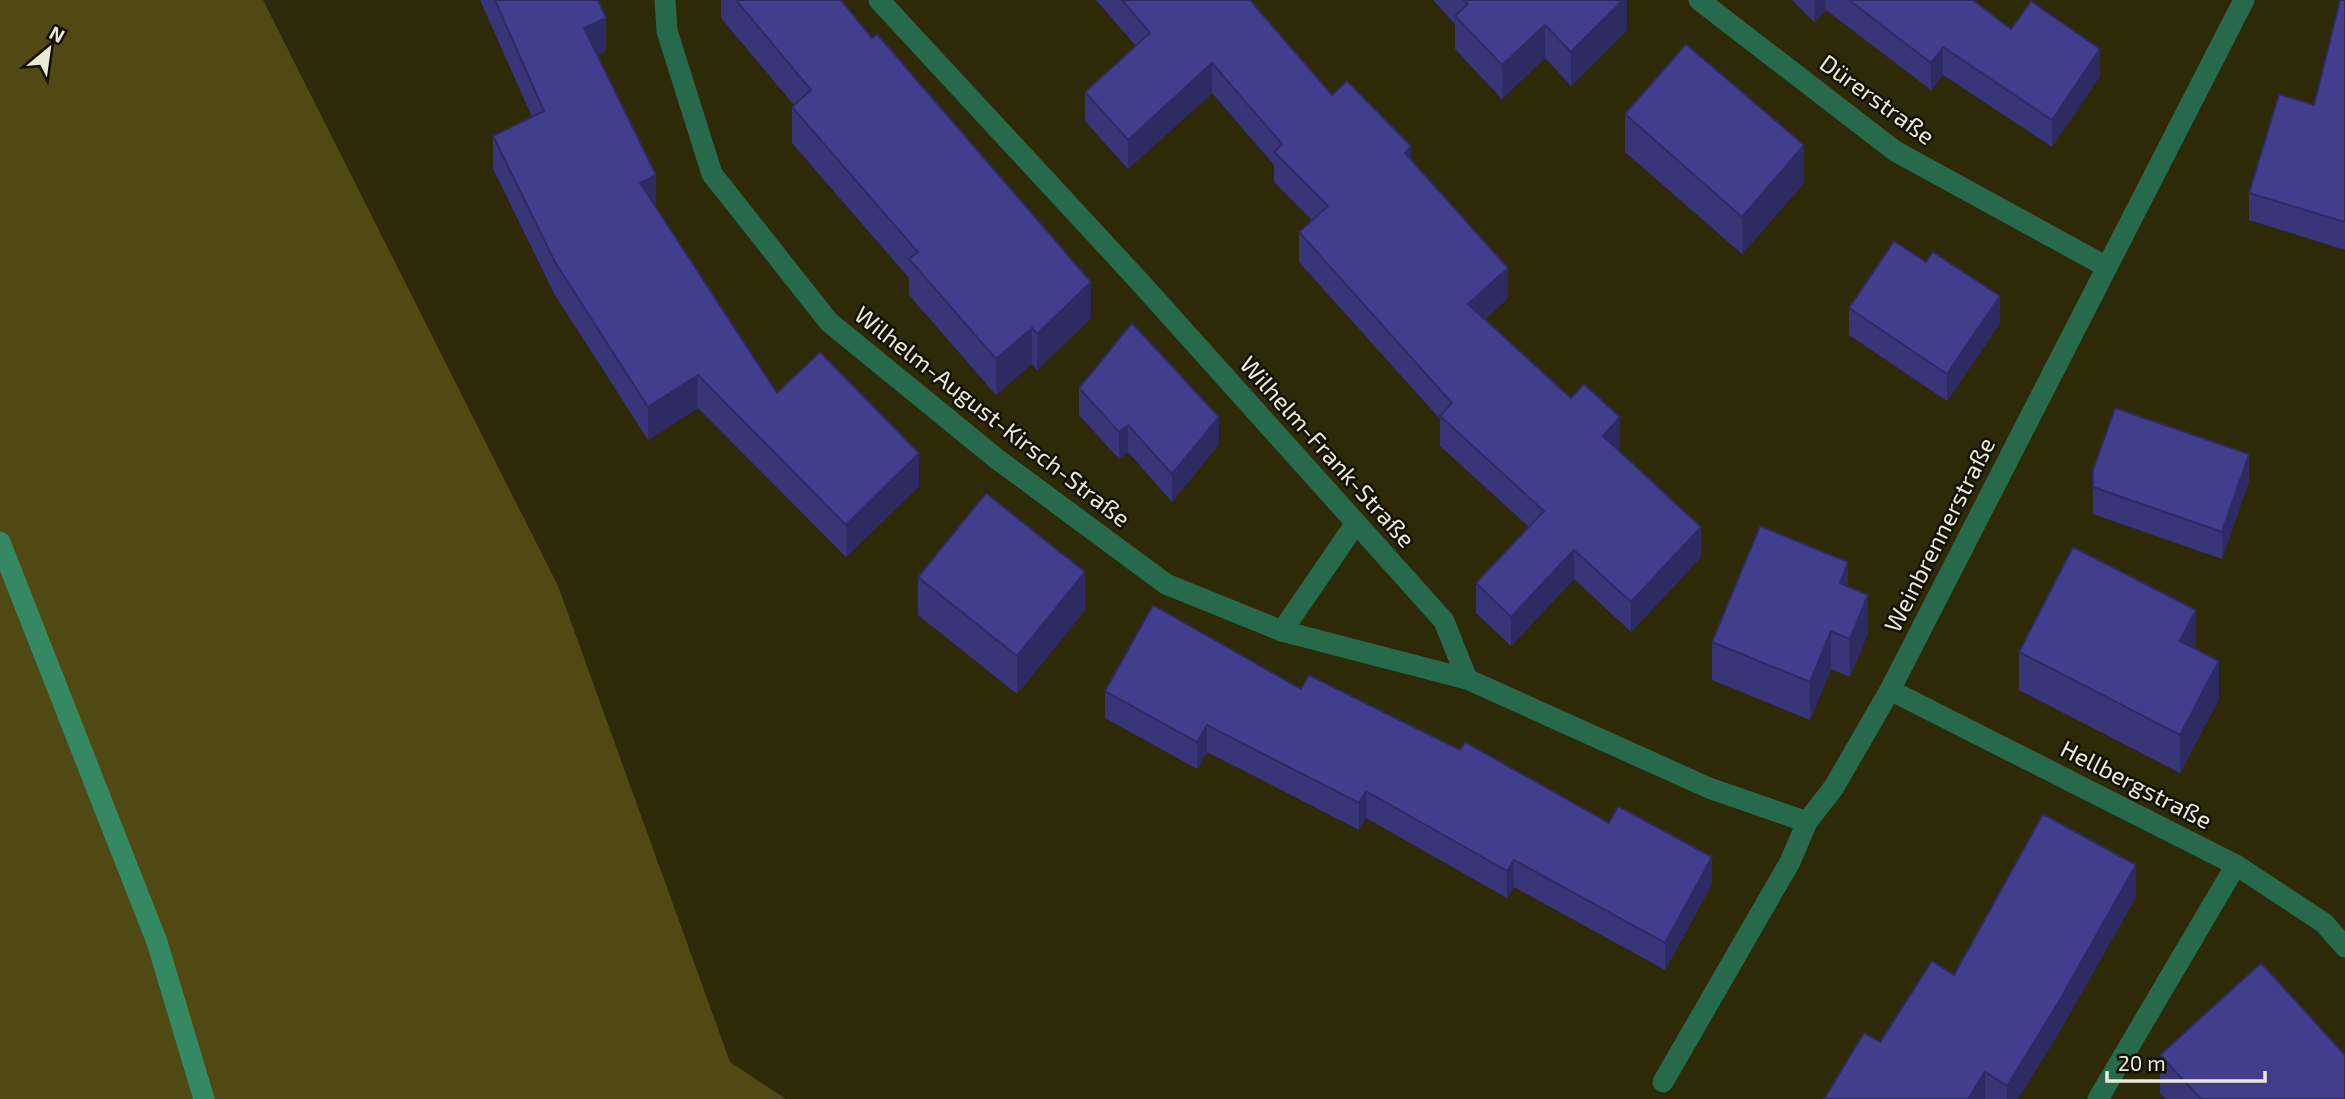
<svg xmlns="http://www.w3.org/2000/svg" width="2345" height="1099" font-family="'Exo 2',sans-serif">
	<style>
		.green { fill: #514913 }
		.lines { fill: none; stroke-linecap: round; stroke-linejoin: round }
		.lane { stroke: #26694b; stroke-width: 21 }
		.street { stroke: #26694b; stroke-width: 21 }
		.secondary { stroke: #348963; stroke-width: 21 }
		.wall { fill: #383579 }
		.shaded-wall { fill: #2e2b63 }
		.building { fill: #413e8d; stroke: #2e2b63; stroke-width: 2 }
		.labels { text-anchor: middle; stroke-width: 5; stroke-linejoin: round; paint-order: stroke }
		.street-label { font-size: 24px; fill: #ecead7; stroke: #131105 }
	</style>
	<rect width="100%" height="100%" fill="#2e2906"/>
	<path class="green" d="M 0,0 L 263,0 L 558,586 L 730,1062 L 786,1099 L 0,1099 Z"/>
	<g class="lines">
		<g class="lane">
			<path d="M 1282,631 L 1356,523"/>
			<path d="M 1663,1082 L 1790,862 L 1807,822"/>
		</g>
		<g class="street">
			<path d="M 665,0 L 667,31 L 712,174 L 829,322 L 997,459 L 1166,584 L 1282,631 L 1467,679"/>
			<path d="M 879,0 L 1139,281 L 1444,621 L 1467,679 L 1709,788 L 1807,822 L 1834,787 L 1890,690 L 2244,0"/>
			<path d="M 1699,0 L 1895,151 L 2107,267"/>
			<path d="M 1890,690 L 2236,865 L 2324,923 L 2345,947"/>
			<path d="M 2098,1099 L 2236,865"/>
		</g>
		<path class="secondary" d="M 0,542 L 157,942 L 204,1099"/>
	</g>
	<g class="wall">
		<path d="M 480,0 L 598,0 L 606,51 L 597,55 L 656,208 L 777,393 L 919,486 L 846,557 L 698,408 L 648,440 L 555,295 L 493,169 L 493,136 L 532,117 Z"/>
		<path d="M 721,0 L 841,0 L 1091,318 L 1037,370 L 1032,364 L 996,395 L 909,295 L 909,278 L 792,143 L 792,107 L 794,105 L 721,18 Z"/>
		<path d="M 1096,0 L 1250,0 L 1332,95 L 1411,160 L 1508,298 L 1485,319 L 1620,447 L 1617,450 L 1701,557 L 1631,632 L 1574,579 L 1511,646 L 1476,613 L 1476,583 L 1529,527 L 1440,446 L 1440,419 L 1299,262 L 1299,232 L 1312,220 L 1274,182 L 1274,165 L 1212,93 L 1128,169 L 1085,121 L 1085,92 L 1136,46 Z"/>
		<path d="M 1433,0 L 1627,0 L 1627,30 L 1571,86 L 1545,58 L 1502,99 L 1455,49 L 1455,24 Z"/>
		<path d="M 1792,0 L 1973,0 L 2011,29 L 2100,76 L 2052,147 L 1943,75 L 1931,90 L 1826,10 L 1814,22 Z"/>
		<path d="M 2345,0 L 2345,250 L 2249,220 L 2249,193 L 2314,105 Z"/>
		<path d="M 1625,114 L 1804,183 L 1742,254 L 1625,152 Z"/>
		<path d="M 1849,308 L 2000,323 L 1947,401 L 1849,335 Z"/>
		<path d="M 1079,388 L 1219,444 L 1172,502 L 1128,452 L 1119,459 L 1079,415 Z"/>
		<path d="M 2093,470 L 2249,481 L 2222,559 L 2093,514 Z"/>
		<path d="M 918,577 L 1085,610 L 1017,694 L 918,615 Z"/>
		<path d="M 1848,586 L 1868,633 L 1850,677 L 1831,669 L 1810,720 L 1712,680 L 1712,642 Z"/>
		<path d="M 2196,648 L 2196,649 L 2219,699 L 2180,773 L 2019,690 L 2019,652 Z"/>
		<path d="M 1301,689 L 1712,884 L 1665,970 L 1514,887 L 1507,898 L 1366,818 L 1359,830 L 1207,752 L 1197,769 L 1105,718 L 1105,691 Z"/>
		<path d="M 2136,897 L 2058,1034 L 2018,1099 L 1824,1099 L 1880,1042 L 1954,975 Z"/>
		<path d="M 2160,1055 L 2345,1099 L 2166,1099 L 2160,1093 Z"/>
	</g>
	<g class="shaded-wall">
		<path d="M 1623,0 L 1627,0 L 1627,30 L 1571,86 L 1571,52 Z"/>
		<path d="M 1814,0 L 1826,0 L 1826,10 L 1814,22 Z"/>
		<path d="M 606,18 L 606,51 L 584,61 L 584,28 Z"/>
		<path d="M 1545,25 L 1545,58 L 1502,99 L 1502,65 Z"/>
		<path d="M 1943,47 L 1943,75 L 1931,90 L 1931,63 Z"/>
		<path d="M 2100,49 L 2100,76 L 2052,147 L 2052,120 Z"/>
		<path d="M 1212,63 L 1212,93 L 1128,169 L 1128,140 Z"/>
		<path d="M 1804,145 L 1804,183 L 1742,254 L 1742,217 Z"/>
		<path d="M 1411,146 L 1411,176 L 1405,153 Z"/>
		<path d="M 656,175 L 656,208 L 640,183 Z"/>
		<path d="M 1508,268 L 1508,298 L 1468,334 L 1468,304 Z"/>
		<path d="M 1091,282 L 1091,318 L 1037,370 L 1037,334 Z"/>
		<path d="M 2000,296 L 2000,323 L 1947,401 L 1947,374 Z"/>
		<path d="M 1032,328 L 1032,364 L 996,395 L 996,359 Z"/>
		<path d="M 698,375 L 698,408 L 648,440 L 648,407 Z"/>
		<path d="M 1219,417 L 1219,444 L 1172,502 L 1172,474 Z"/>
		<path d="M 1620,417 L 1620,447 L 1603,466 L 1603,436 Z"/>
		<path d="M 1128,425 L 1128,452 L 1119,459 L 1119,432 Z"/>
		<path d="M 919,453 L 919,486 L 846,557 L 846,525 Z"/>
		<path d="M 2249,454 L 2249,481 L 2222,559 L 2222,532 Z"/>
		<path d="M 1701,527 L 1701,557 L 1631,632 L 1631,602 Z"/>
		<path d="M 1574,550 L 1574,579 L 1511,646 L 1511,617 Z"/>
		<path d="M 1848,562 L 1848,600 L 1840,583 Z"/>
		<path d="M 1085,572 L 1085,610 L 1017,694 L 1017,656 Z"/>
		<path d="M 1868,595 L 1868,633 L 1850,677 L 1850,639 Z"/>
		<path d="M 2196,610 L 2196,648 L 2180,679 L 2180,641 Z"/>
		<path d="M 1831,631 L 1831,669 L 1810,720 L 1810,682 Z"/>
		<path d="M 2219,661 L 2219,699 L 2180,773 L 2180,735 Z"/>
		<path d="M 1207,725 L 1207,752 L 1197,769 L 1197,742 Z"/>
		<path d="M 1366,791 L 1366,818 L 1359,830 L 1359,803 Z"/>
		<path d="M 1712,857 L 1712,884 L 1665,970 L 1665,943 Z"/>
		<path d="M 1514,860 L 1514,887 L 1507,898 L 1507,871 Z"/>
		<path d="M 2136,865 L 2136,897 L 2058,1034 L 2018,1099 L 2007,1099 L 2007,1086 Z"/>
		<path d="M 1985,1072 L 1985,1099 L 1968,1099 Z"/>
	</g>
	<g class="building">
		<path d="M 495,0 L 598,0 L 606,18 L 584,28 L 656,175 L 640,183 L 777,393 L 820,352 L 919,453 L 846,525 L 698,375 L 648,407 L 555,262 L 493,136 L 544,111 Z"/>
		<path d="M 736,0 L 841,0 L 872,38 L 877,34 L 1091,282 L 1037,334 L 1032,328 L 996,359 L 909,259 L 918,252 L 792,107 L 811,90 Z"/>
		<path d="M 1122,0 L 1250,0 L 1332,95 L 1347,81 L 1411,146 L 1405,153 L 1508,268 L 1468,304 L 1571,398 L 1584,384 L 1620,417 L 1603,436 L 1701,527 L 1631,602 L 1574,550 L 1511,617 L 1476,583 L 1544,511 L 1440,416 L 1452,403 L 1299,232 L 1328,206 L 1274,152 L 1282,144 L 1212,63 L 1128,140 L 1085,92 L 1150,33 Z"/>
		<path d="M 1464,0 L 1623,0 L 1571,52 L 1545,25 L 1502,65 L 1455,16 L 1468,4 Z"/>
		<path d="M 1849,0 L 1973,0 L 2011,29 L 2031,1 L 2100,49 L 2052,120 L 1943,47 L 1931,63 Z"/>
		<path d="M 2340,0 L 2345,0 L 2345,222 L 2249,193 L 2279,94 L 2314,105 Z"/>
		<path d="M 1686,44 L 1804,145 L 1742,217 L 1625,114 Z"/>
		<path d="M 1894,241 L 1926,262 L 1933,252 L 2000,296 L 1947,374 L 1849,308 Z"/>
		<path d="M 1132,323 L 1219,417 L 1172,474 L 1128,425 L 1119,432 L 1079,388 Z"/>
		<path d="M 2115,408 L 2249,454 L 2222,532 L 2093,487 L 2093,470 Z"/>
		<path d="M 986,493 L 1085,572 L 1017,656 L 918,577 Z"/>
		<path d="M 1760,526 L 1848,562 L 1840,583 L 1868,595 L 1850,639 L 1831,631 L 1810,682 L 1712,642 Z"/>
		<path d="M 2073,547 L 2196,610 L 2180,641 L 2219,661 L 2180,735 L 2019,652 Z"/>
		<path d="M 1153,605 L 1301,689 L 1309,675 L 1460,750 L 1465,742 L 1609,823 L 1618,806 L 1712,857 L 1665,943 L 1514,860 L 1507,871 L 1366,791 L 1359,803 L 1207,725 L 1197,742 L 1105,691 Z"/>
		<path d="M 2043,814 L 2136,865 L 2058,1003 L 2007,1086 L 1985,1072 L 1968,1099 L 1824,1099 L 1864,1033 L 1880,1042 L 1932,961 L 1954,975 Z"/>
		<path d="M 2261,963 L 2345,1055 L 2345,1099 L 2201,1099 L 2160,1055 Z"/>
	</g>
	<g class="labels">
		<g class="street-label">
			<text transform="translate(1877 100) rotate(36)" y="8">Dürerstraße</text>
			<text transform="translate(992 417) rotate(38)" y="8">Wilhelm-August-Kirsch-Straße</text>
			<text transform="translate(1327 452) rotate(48)" y="8">Wilhelm-Frank-Straße</text>
			<text transform="translate(1940 535) rotate(-63)" y="8">Weinbrennerstraße</text>
			<text transform="translate(2136 785) rotate(27)" y="8">Hellbergstraße</text>
		</g>
	</g>
	<g transform="translate(49 49) rotate(29)" stroke="#131105" stroke-width="5" paint-order="stroke">
	<path d="M0-5L12 26L0 18L-12 26Z" fill="#ecead7"/>
	<text y="-10" font-size="19" font-weight="bold" text-anchor="middle" fill="#ecead7">N</text>
	</g>
	<path d="M2107 1071v10h158v-10" fill="none" stroke="#ecead7" stroke-width="3.5"/>
	<text x="2118" y="1071" font-size="21" fill="#ecead7" stroke="#131105" stroke-width="5" paint-order="stroke">20 m</text>
</svg>
